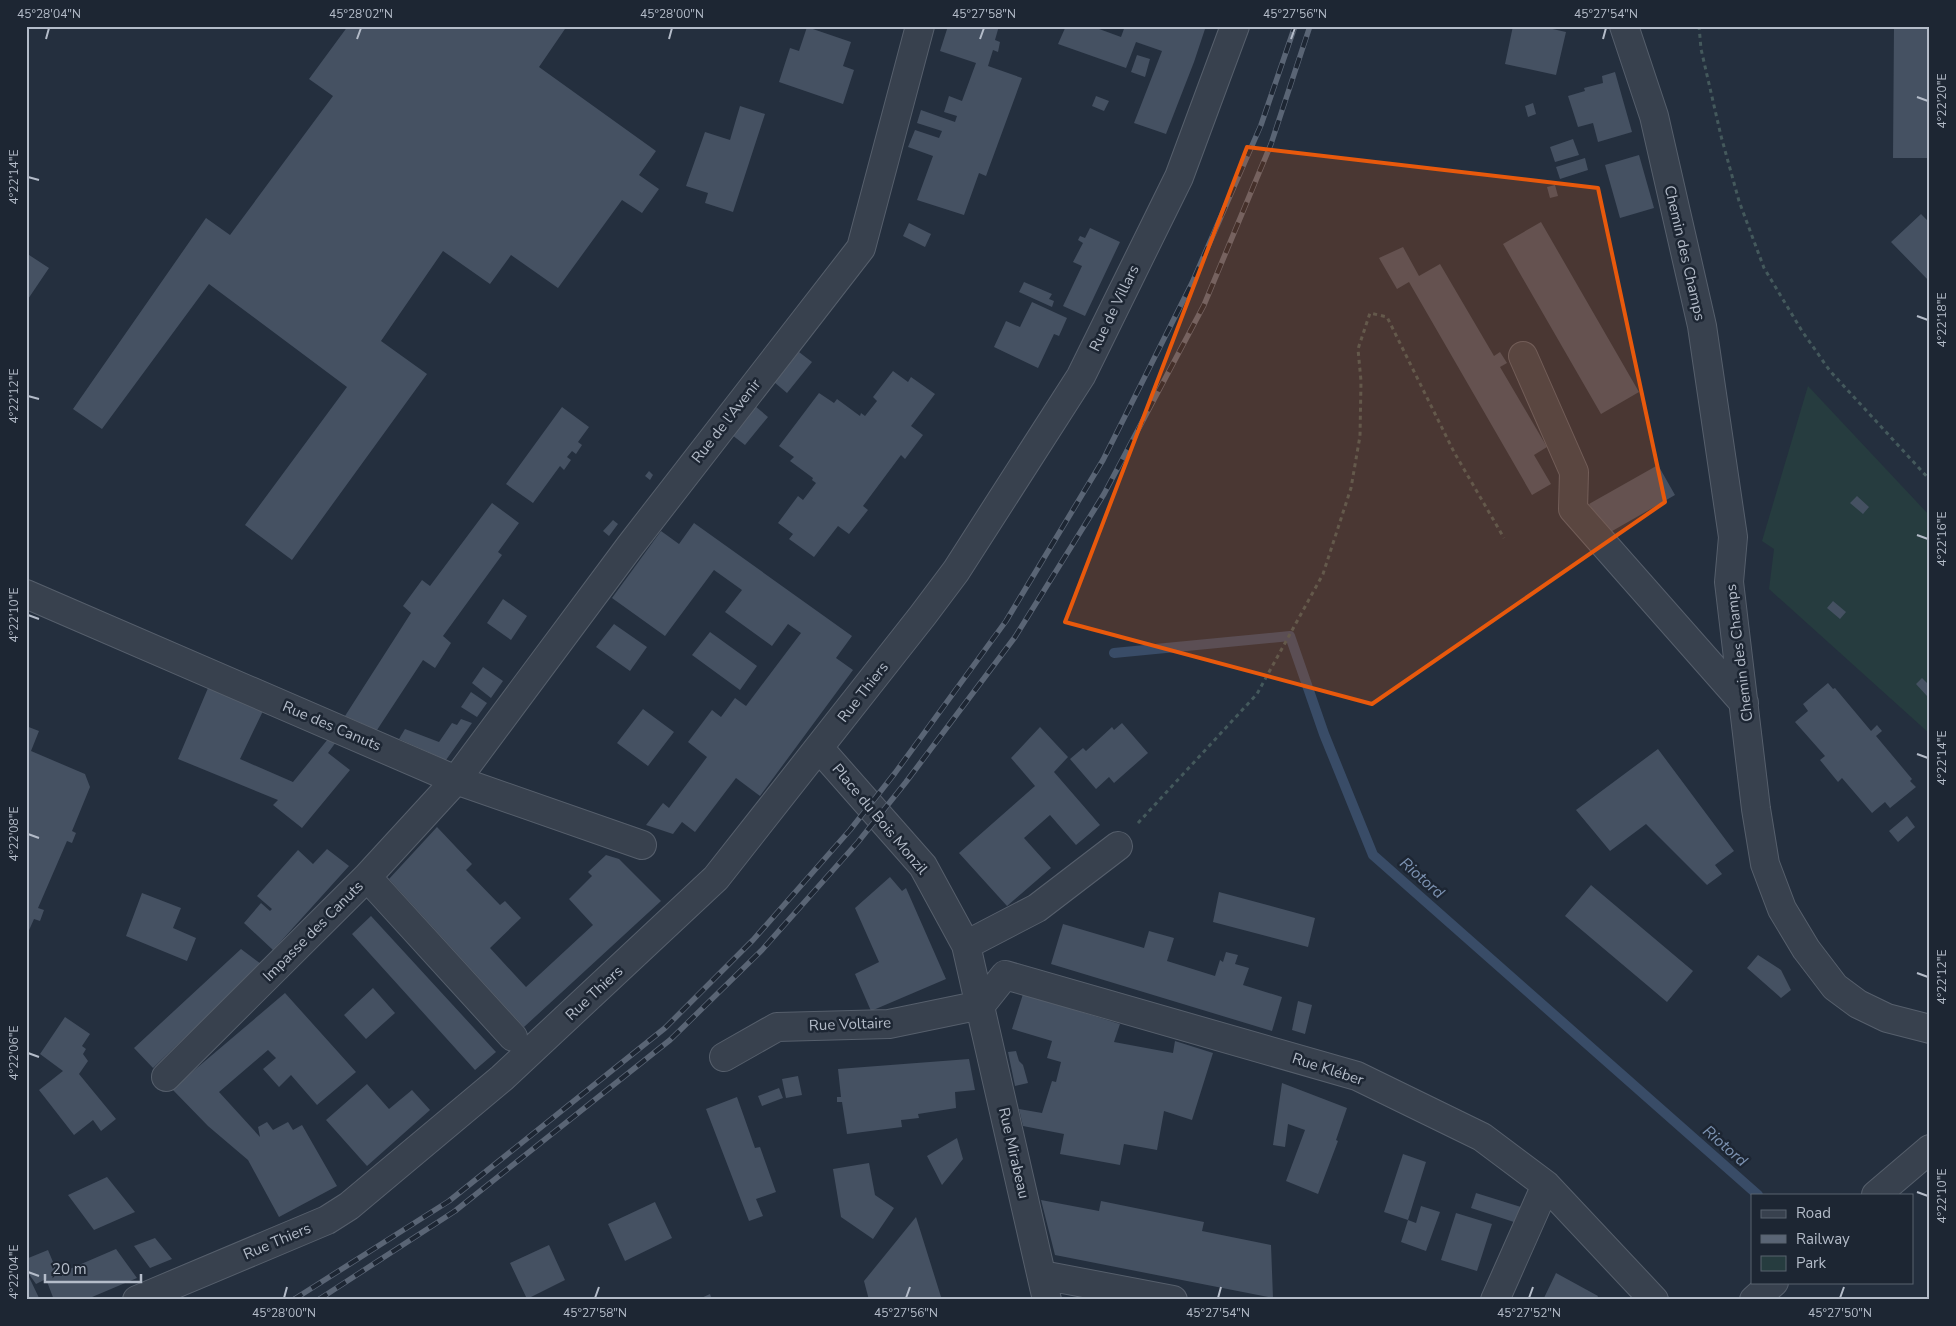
<svg xmlns="http://www.w3.org/2000/svg" width="1956" height="1326" font-family="'Nunito Sans',sans-serif">
	<style>
		.green { fill: #263c3f }
		.lines { fill: none; stroke-linecap: round; stroke-linejoin: round }
		.stream { stroke: #394c67; stroke-width: 10 }
		.building { fill: #455162 }
		.minor-casing { stroke: #565f6c; stroke-width: 30 }
		.path { stroke: #44595c; stroke-width: 3; stroke-dasharray: 4 4; stroke-linecap: butt }
		.minor { stroke: #38414e; stroke-width: 28 }
		.rail-casing { stroke: #5a6575; stroke-width: 5.5 }
		.rail { stroke: #1d2633; stroke-width: 4; stroke-dasharray: 11; stroke-linecap: butt }
		.marked { fill: #e8590c; fill-opacity: 0.2; stroke: #e8590c; stroke-width: 4; stroke-linejoin: round }
		.ticks { fill: none; stroke: #b4bcc9; stroke-width: 2 }
		.labels { text-anchor: middle; dominant-baseline: central; stroke-width: 5; stroke-linejoin: round; paint-order: stroke }
		.street-label { font-size: 15px; fill: #b4bcc9; stroke: #1d2633 }
		.water-label { font-size: 16px; font-style: italic; fill: #7c92b1; stroke: #1d2633 }
		.neatline { fill: none; stroke: #b4bcc9; stroke-width: 2 }
		.ticks-label { font-size: 12px; text-anchor: middle; fill: #b4bcc9 }
	</style>
	<rect width="100%" height="100%" fill="#242f3e"/>
	<path class="green" d="M1808 386 1930 516V734L1769 589 1774 549 1762 541Z"/>
	<g class="lines">
		<path class="stream" d="M1114 653 1290 636 1324 734 1373 855 1758 1195"/>
	</g>
	<path class="building" d="M348 26H567L539 67 656 151 639 175 659 189 642 213 622 200 558 288 511 255 490 284 443 251 381 341 427 374 292 560 245 525 347 387 209 284 102 429 73 409 206 218 230 235 333 96 309 79Z
		M948 26H999L995 40 1000 42 998 52 993 50 988 66 1022 78 986 176 979 173 964 215 917 200 933 156 908 147 915 130 939 138 942 131 917 123 921 110 955 122 957 116 944 112 949 96 962 101 976 63 940 51Z
		M1066 26H1091L1121 37 1125 26H1206L1194 62 1166 134 1134 123 1162 51 1136 42 1126 68 1058 44Z
		M1513 26H1539L1566 32 1556 75 1505 64Z
		M1894 26H1930V158H1893Z
		M807 27 851 42 843 66 854 70 843 104 779 82 790 48 799 51Z
		M1137 55 1150 59 1145 77 1131 72Z
		M1615 72 1632 132 1598 142 1593 123 1578 127 1568 96 1585 91 1584 88 1603 83 1602 76Z
		M1096 96 1109 101 1104 111 1092 106Z
		M1533 103 1536 114 1528 117 1525 106Z
		M740 106 765 114 733 212 705 203 708 193 686 186 705 132 730 140Z
		M1573 139 1579 155 1555 162 1550 147Z
		M1639 155 1654 208 1620 218 1605 165Z
		M1585 158 1588 170 1560 179 1556 167Z
		M1555 185 1558 196 1550 198 1547 187Z
		M1921 214 1930 223V282L1891 242Z
		M1541 222 1639 392 1601 414 1503 244Z
		M909 223 931 234 925 247 903 236Z
		M1090 228 1120 242 1085 316 1063 306 1082 266 1073 262 1083 243 1078 240 1080 236 1085 238Z
		M1403 247 1419 276 1440 264 1494 356 1500 352 1507 363 1500 367 1547 447 1534 455 1551 484 1532 495 1409 282 1397 289 1379 258Z
		M26 253 49 268 26 302Z
		M1024 282 1052 294 1049 299 1054 301 1052 307 1019 292Z
		M1032 302 1067 318 1059 336 1054 334 1038 368 994 347 1006 321 1020 327Z
		M799 352 812 362 787 393 774 382Z
		M893 371 908 382 911 377 935 394 911 426 923 435 905 459 901 455 863 506 868 510 849 534 838 526 814 557 789 539 793 534 778 523 798 496 803 500 816 483 812 480 813 478 790 461 794 457 779 446 819 393 834 403 837 399 860 416 861 413 865 416 877 401 873 397Z
		M755 406 768 417 745 445 732 435Z
		M562 407 589 427 578 442 582 445 576 454 572 451 567 457 571 460 564 470 560 466 533 503 506 484Z
		M1658 465 1675 495 1607 534 1589 504Z
		M649 471 653 475 650 480 645 476Z
		M1857 496 1869 507 1863 514 1850 503Z
		M492 503 519 523 498 552 502 555 443 636 451 643 435 668 423 660 377 730 345 716 411 613 403 606 422 580 430 586Z
		M613 520 618 524 609 536 603 531Z
		M694 523 852 636 836 658 853 670 760 796 736 778 695 832 682 822 673 834 646 825 663 803 669 808 707 757 688 742 712 710 721 717 735 698 746 706 801 633 788 624 772 646 725 612 742 590 714 570 665 636 612 598 661 531 679 544Z
		M503 599 527 616 511 640 487 623Z
		M1833 601 1846 612 1840 619 1827 608Z
		M614 624 647 647 630 671 596 647Z
		M710 632 757 666 740 690 692 655Z
		M483 667 503 681 491 698 472 683Z
		M1922 678 1930 686V694L1927 696 1916 684Z
		M1828 683 1833 689 1835 688 1871 731 1877 725 1882 731 1876 736 1912 779 1910 781 1916 787 1890 808 1885 802 1872 813 1842 778 1838 782 1820 760 1825 756 1795 722 1808 711 1803 704Z
		M208 688 263 711 240 759 293 782 328 739 336 742 328 753 350 770 302 828 273 805 278 800 178 759Z
		M471 692 487 703 477 717 461 707Z
		M643 709 674 732 648 766 617 743Z
		M461 719 472 723 446 760 399 739 405 729 439 742 452 723 457 725Z
		M1122 723 1148 753 1114 783 1109 777 1096 789 1070 759 1083 748 1086 751 1112 727 1114 730Z
		M26 726 39 731 31 751 85 774 90 787 72 831 76 833 72 843 67 841 38 908 44 910 40 921 34 919 26 937Z
		M1040 727 1068 757 1054 772 1100 825 1076 845 1050 815 1024 838 1051 868 1007 906 959 853 1035 786 1011 758Z
		M1658 749 1734 851 1715 865 1722 874 1707 885 1646 824 1610 851 1576 810Z
		M1907 816 1915 827 1898 842 1889 831Z
		M437 827 472 864 466 870 500 905 505 901 521 918 490 948 526 987 593 925 569 899 592 876 588 872 606 855 619 859 661 901 524 1027 389 879Z
		M327 849 349 866 273 950 244 923 261 903 270 911 272 909 257 896 298 850 313 864Z
		M890 877 902 891 906 888 946 979 871 1011 855 974 879 962 855 908Z
		M1591 885 1693 971 1667 1002 1565 916Z
		M1219 892 1315 918 1308 947 1213 922Z
		M142 893 181 908 173 928 196 938 187 961 126 936Z
		M371 916 496 1052 475 1070 352 934Z
		M1063 924 1144 948 1149 931 1174 938 1167 961 1215 976 1220 960 1223 962 1226 952 1238 955 1235 964 1249 968 1243 985 1282 997 1272 1031 1051 964Z
		M241 949 261 964 153 1068 134 1048Z
		M1758 955 1781 970 1791 990 1781 998 1747 968Z
		M373 988 395 1013 366 1039 344 1015Z
		M285 993 356 1072 317 1105 291 1075 279 1087 263 1069 276 1058 268 1050 219 1092 260 1137 258 1127 267 1122 273 1130 288 1122 293 1130 302 1125 337 1186 279 1217 248 1160 208 1126 172 1089Z
		M1023 994 1120 1024 1114 1042 1173 1053 1175 1041 1213 1053 1192 1120 1164 1111 1157 1150 1124 1144 1120 1165 1060 1154 1064 1134 1023 1126 1019 1109 1042 1113 1052 1081 1056 1082 1061 1062 1047 1058 1052 1041 1012 1029Z
		M1298 1001 1312 1005 1305 1034 1292 1030Z
		M65 1017 90 1034 82 1046 86 1049 83 1054 88 1061 79 1074 116 1119 101 1131 93 1120 74 1135 39 1090 63 1071 40 1054Z
		M1016 1051 1019 1061 1023 1065 1028 1083 1015 1086 1008 1052Z
		M969 1059 975 1090 955 1092 956 1108 918 1114 919 1118 901 1120 902 1127 847 1134 842 1102H837V1097H841L838 1069Z
		M798 1076 802 1095 786 1098 782 1079Z
		M1282 1083 1347 1108 1336 1140 1338 1141 1318 1194 1286 1181 1305 1130 1288 1124 1285 1147 1273 1145Z
		M367 1084 389 1109 412 1090 430 1110 367 1166 326 1120Z
		M779 1088 783 1098 762 1106 758 1096Z
		M737 1097 755 1148 760 1147 776 1192 756 1199 763 1216 749 1221 706 1109Z
		M957 1138 963 1159 942 1185 927 1156Z
		M1403 1154 1426 1162 1408 1220 1384 1212Z
		M869 1163 875 1195 894 1208 873 1239 841 1217 833 1169Z
		M107 1177 135 1212 94 1230 68 1195Z
		M1476 1193 1521 1207 1514 1222 1471 1208Z
		M1041 1200 1099 1211 1101 1201 1204 1222 1202 1231 1271 1245 1273 1298 1055 1255Z
		M655 1202 672 1238 625 1261 608 1224Z
		M1421 1206 1440 1212 1426 1251 1401 1242 1408 1220 1416 1223Z
		M1456 1213 1492 1224 1477 1271 1441 1260Z
		M916 1217 942 1300H869L864 1281Z
		M155 1238 172 1259 150 1268 134 1246Z
		M549 1245 565 1280 527 1299 510 1263Z
		M116 1249 137 1278 85 1300H54L46 1279 36 1284 26 1270V1259L48 1250 58 1274Z
		M1556 1273 1598 1296 1596 1300H1543Z
		M29 1277 40 1300H26V1278Z
		M710 1294 712 1300H697Z"/>
	<g class="lines">
		<g class="minor-casing">
			<path id="minor" d="M1624 26 1654 116 1702 326 1733 537 1729 582 1756 809 1765 864 1782 909 1806 949 1835 987 1858 1004 1887 1018 1930 1029
				M1523 356 1574 472 1573 509 1744 703
				M26 594 456 780 642 845
				M819 748 923 866 966 945
				M367 877 513 1037
				M981 1005 1005 975 1357 1076 1482 1137 1546 1185 1654 1300
				M724 1057 777 1027 889 1024 981 1005
				M166 1077 367 877 456 780 630 546 861 248 920 26
				M1876 1195 1930 1149
				M1042 1275 1173 1300
				M137 1300 327 1220 349 1206 502 1078 716 878 923 615 956 571 1081 376 1179 177 1235 26
				M1047 1300 966 945 1037 908 1118 846
				M1495 1300 1546 1185
				M1754 1300 1774 1282"/>
		</g>
		<path class="path" d="M1699 26 1701 49 1721 136 1739 201 1764 268 1802 331 1830 371 1930 480
			M1138 823 1257 694 1323 574 1351 488 1360 436 1361 381 1358 349 1370 313 1387 317 1454 452 1504 538"/>
		<use href="#minor" class="minor"/>
		<g class="rail-casing">
			<path id="rail" d="M293 1300 449 1201 665 1028 753 940 850 830 895 773 1006 621 1103 460 1192 283 1261 125 1295 26
				M318 1300 455 1211 670 1040 762 950 858 842 906 782 1015 637 1104 494 1204 305 1271 144 1310 26"/>
		</g>
		<use href="#rail" class="rail"/>
	</g>
	<path class="marked" d="M1247 147 1598 188 1665 502 1372 704 1065 622Z"/>
	<path class="ticks" d="M46 39 49 28M357 39 361 28M669 39 672 28M980 39 984 28M1291 39 1295 28M1603 39 1606 28M1917 97 1928 101M28 177 39 180M1917 316 1928 320M28 396 39 399M1917 535 1928 539M28 615 39 619M1917 754 1928 758M28 834 39 838M1917 973 1928 977M28 1053 39 1057M1917 1192 1928 1196M28 1272 39 1276M284 1298 287 1287M595 1298 599 1287M906 1298 910 1287M1218 1298 1221 1287M1529 1298 1533 1287M1840 1298 1844 1287"/>
	<g class="labels">
		<g class="street-label">
			<text transform="translate(1685 253) rotate(77)">Chemin des Champs</text>
			<text transform="translate(1114 308) rotate(-64)">Rue de Villars</text>
			<text transform="translate(726 421) rotate(-52)">Rue de l'Avenir</text>
			<text transform="translate(1739 653) rotate(-97)">Chemin des Champs</text>
			<text transform="translate(863 692) rotate(-52)">Rue Thiers</text>
			<text transform="translate(332 726) rotate(23)">Rue des Canuts</text>
			<text transform="translate(880 819) rotate(50)">Place du Bois Monzil</text>
			<text transform="translate(313 931) rotate(-45)">Impasse des Canuts</text>
			<text transform="translate(594 993) rotate(-43)">Rue Thiers</text>
			<text transform="translate(850 1024) rotate(-2)">Rue Voltaire</text>
			<text transform="translate(1328 1069) rotate(18)">Rue Kléber</text>
			<text transform="translate(1014 1153) rotate(77)">Rue Mirabeau</text>
			<text transform="translate(277 1241) rotate(-23)">Rue Thiers</text>
		</g>
		<g class="water-label">
			<text transform="translate(1422 878) rotate(41)">Riotord</text>
			<text transform="translate(1725 1146) rotate(41)">Riotord</text>
		</g>
	</g>
	<rect width="1956" height="1326" fill="none" stroke="#1d2633" stroke-width="55"/>
	<rect x="1751" y="1194" width="162" height="90" fill="#1d2633" stroke="#59626f"/>
	<rect x="1761" y="1210" width="25" height="8" fill="#38414e" stroke="#59626f"/>
	<text x="1796" y="1218" font-size="15" fill="#b4bcc9">Road</text>
	<rect x="1761" y="1235" width="25" height="8" fill="#5a6575" stroke="#59626f"/>
	<text x="1796" y="1244" font-size="15" fill="#b4bcc9">Railway</text>
	<rect x="1761" y="1256" width="25" height="15" fill="#263c3f" stroke="#59626f"/>
	<text x="1796" y="1268" font-size="15" fill="#b4bcc9">Park</text>
	<path d="M45 1274v8h96v-8" fill="none" stroke="#b4bcc9" stroke-width="2.5"/>
	<text x="52" y="1274" font-size="15" fill="#b4bcc9" stroke="#1d2633" stroke-width="4" paint-order="stroke">20 m</text>
	<rect x="28" y="28" width="1900" height="1270" class="neatline"/>
	<g class="ticks-label">
		<text x="49" y="18">45°28'04"N</text>
		<text x="361" y="18">45°28'02"N</text>
		<text x="672" y="18">45°28'00"N</text>
		<text x="984" y="18">45°27'58"N</text>
		<text x="1295" y="18">45°27'56"N</text>
		<text x="1606" y="18">45°27'54"N</text>
		<text transform="translate(1942 101) rotate(-90)" y="4">4°22'20"E</text>
		<text transform="translate(14 177) rotate(-90)" y="4">4°22'14"E</text>
		<text transform="translate(1942 320) rotate(-90)" y="4">4°22'18"E</text>
		<text transform="translate(14 396) rotate(-90)" y="4">4°22'12"E</text>
		<text transform="translate(1942 539) rotate(-90)" y="4">4°22'16"E</text>
		<text transform="translate(14 615) rotate(-90)" y="4">4°22'10"E</text>
		<text transform="translate(1942 758) rotate(-90)" y="4">4°22'14"E</text>
		<text transform="translate(14 834) rotate(-90)" y="4">4°22'08"E</text>
		<text transform="translate(1942 977) rotate(-90)" y="4">4°22'12"E</text>
		<text transform="translate(14 1053) rotate(-90)" y="4">4°22'06"E</text>
		<text transform="translate(1942 1196) rotate(-90)" y="4">4°22'10"E</text>
		<text transform="translate(14 1272) rotate(-90)" y="4">4°22'04"E</text>
		<text x="284" y="1317">45°28'00"N</text>
		<text x="595" y="1317">45°27'58"N</text>
		<text x="906" y="1317">45°27'56"N</text>
		<text x="1218" y="1317">45°27'54"N</text>
		<text x="1529" y="1317">45°27'52"N</text>
		<text x="1840" y="1317">45°27'50"N</text>
	</g>
</svg>
